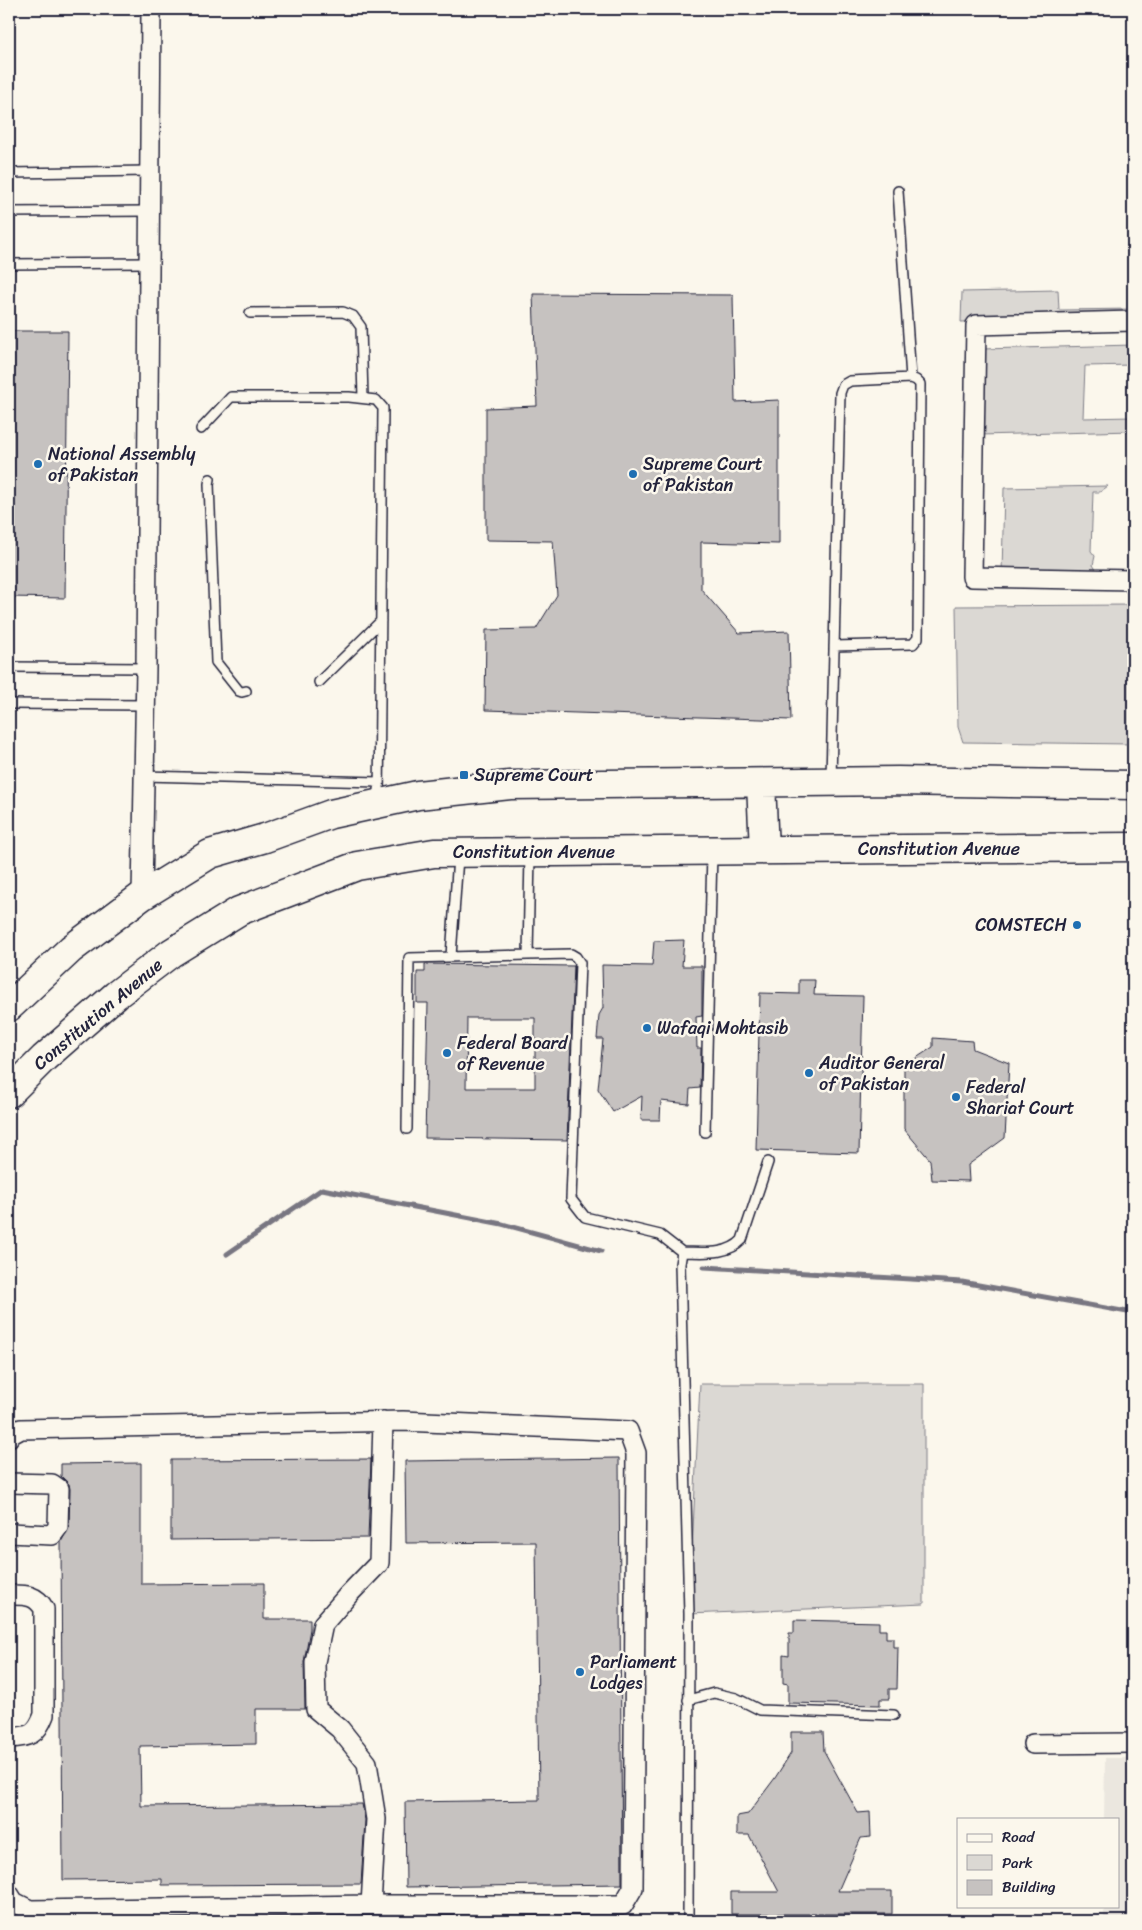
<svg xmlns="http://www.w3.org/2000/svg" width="1142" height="1930" font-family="Sriracha,sans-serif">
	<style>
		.built { fill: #ebe7df }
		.green { fill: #dbd8d3; stroke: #7e7d87 }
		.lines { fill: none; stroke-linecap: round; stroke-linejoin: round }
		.stream { stroke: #787681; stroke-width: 5 }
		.building { fill: #c6c2c0; stroke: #22223b; fill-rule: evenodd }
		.service-casing { stroke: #22223b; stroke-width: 12 }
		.minor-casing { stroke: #22223b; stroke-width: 22 }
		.primary-casing { stroke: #22223b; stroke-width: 31 }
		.service { stroke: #fbf7ec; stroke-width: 9 }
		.minor { stroke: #fbf7ec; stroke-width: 19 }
		.primary { stroke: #fbf7ec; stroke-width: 28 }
		.poi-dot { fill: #1f6fb2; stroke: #fbf7ec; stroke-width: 2 }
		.labels { text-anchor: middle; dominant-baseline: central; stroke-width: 5; stroke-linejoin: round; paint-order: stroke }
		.poi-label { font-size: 18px; fill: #22223b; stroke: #fbf7ec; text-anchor: start }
		.street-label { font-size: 18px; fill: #22223b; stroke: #fbf7ec }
	</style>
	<rect width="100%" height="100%" fill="#fbf7ec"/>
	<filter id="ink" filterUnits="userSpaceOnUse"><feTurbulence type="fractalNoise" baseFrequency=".02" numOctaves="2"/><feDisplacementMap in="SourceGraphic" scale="10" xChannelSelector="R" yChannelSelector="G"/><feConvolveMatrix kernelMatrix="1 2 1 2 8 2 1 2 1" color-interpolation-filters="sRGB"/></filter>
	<g filter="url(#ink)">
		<path class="built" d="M1105 1758H1133V1920H1104V1906H1118V1819H1104Z"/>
		<path class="green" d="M1058 290 1059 310 1133 309V318L961 322 962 292Z
			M1133 345V365L1085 366 1083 418 1133 417V431L980 435 982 349Z
			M1108 486 1100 492H1093L1091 551 1095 556 1093 565 1097 571 1002 574 1004 488Z
			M1133 605V744L963 742 958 727 956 606Z
			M700 1384H924V1604L689 1614Z"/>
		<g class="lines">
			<path class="stream" d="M227 1254 322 1189 502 1224 601 1251
				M704 1267 962 1282 1133 1313"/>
		</g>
		<path class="building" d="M533 294 733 295 735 402 779 400V544L701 542V589L739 633 789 631 791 720 485 710 486 630 536 629 557 595 553 541 486 540V408L537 406Z
			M9 331H68L65 598 9 597Z
			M684 940 682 966H702V1016L696 1017 697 1048H701L700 1088 690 1089 689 1104 661 1101 660 1120H641L642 1096 613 1112 598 1089 603 1039H597L599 1015 603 1008 602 965 652 966 654 941Z
			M425 964 574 966 567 1140 425 1138 428 1003H417V972H425ZM467 1018H535V1088H466Z
			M799 980H815L814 995 863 996 859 1153 756 1150 760 993 799 994Z
			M933 1038 972 1041 973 1049 1009 1063 1005 1138 968 1165 969 1181 932 1180 930 1160 904 1129V1066L933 1047Z
			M619 1458 622 1884 406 1887 405 1802 539 1800 536 1542 406 1543 405 1461Z
			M371 1459 368 1538 171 1540V1460Z
			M141 1463V1584L264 1583V1619H310V1629L304 1662 305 1709H256V1744L140 1746 141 1806 362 1804 365 1820 361 1884 162 1885V1879L63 1880 61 1542 69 1527 70 1489 69 1484 61 1476V1464Z
			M794 1620 879 1622V1630H886V1638H893V1647H898L897 1689H889V1699H880V1705L788 1703V1684L783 1683V1655L789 1656V1633H794Z
			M791 1732H823L824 1751 858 1813 870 1812 871 1837 861 1838 838 1891H892V1914H731V1892H779L749 1835H737V1816L748 1814 775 1778 791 1753Z"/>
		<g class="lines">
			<g class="service-casing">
				<path id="service" d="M9 173 150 171
					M9 212 149 211
					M9 264 149 263
					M250 313 343 312 353 316 361 327 363 398
					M201 429 231 397H349L376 400 383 408 379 800
					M210 479 209 484 216 662 239 691 242 692 246 691
					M834 646 913 644 918 638 920 384 916 380 911 378
					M9 667 146 668
					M319 682 381 621
					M9 704 145 705
					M144 776 379 782
					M831 779 840 393 843 385 850 381 911 378 898 191
					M528 955 571 954 576 957 580 963 571 1199 585 1217 660 1235 682 1252
					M451 956 458 857
					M407 1129 409 958 528 955 530 855
					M705 1132 712 853
					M688 1700 714 1693 736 1698 760 1710 894 1715
					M688 1921 689 1614 680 1264 682 1252C702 1252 727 1256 742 1240L768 1162"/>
			</g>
			<g class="minor-casing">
				<path id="minor" d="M1133 321 976 325 972 577 1133 580
					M142 896 146 668 151 9
					M9 1437 10 1435 21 1429 403 1421 628 1431 636 1453 633 1888 623 1905H371L30 1910 14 1902 9 1894
					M9 1483 52 1484 59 1489 58 1527 52 1535 9 1533
					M9 1595C25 1595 36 1594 44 1609V1715C36 1736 30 1736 9 1738
					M1033 1744 1133 1743
					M371 1905 376 1819 367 1763 340 1729 316 1709 315 1662 323 1624 349 1594 379 1563 383 1421"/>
			</g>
			<g class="primary-casing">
				<path id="primary" d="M761 783 764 850
					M9 1007 71 949 142 896 210 854 265 838 331 814 418 795 510 785 898 781 1133 785
					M9 1093 44 1058 116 995 171 953 239 911 357 866 434 853 1133 847"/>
			</g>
			<use href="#service" class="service"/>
			<use href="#minor" class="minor"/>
			<use href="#primary" class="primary"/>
		</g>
	</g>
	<g class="poi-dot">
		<circle cx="38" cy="464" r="5"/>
		<circle cx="633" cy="474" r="5"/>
		<rect x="459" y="770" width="10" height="10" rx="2.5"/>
		<circle cx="1077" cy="925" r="5"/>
		<circle cx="647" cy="1028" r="5"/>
		<circle cx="447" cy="1053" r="5"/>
		<circle cx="809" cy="1073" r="5"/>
		<circle cx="956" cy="1097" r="5"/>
		<circle cx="580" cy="1672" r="5"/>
	</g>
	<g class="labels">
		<g class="poi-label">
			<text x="48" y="454">National Assembly<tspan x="48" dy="21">of Pakistan</tspan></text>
			<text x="643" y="464">Supreme Court<tspan x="643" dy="21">of Pakistan</tspan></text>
			<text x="474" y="775">Supreme Court</text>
			<text x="1067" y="925" text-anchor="end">COMSTECH</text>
			<text x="657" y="1028">Wafaqi Mohtasib</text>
			<text x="457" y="1043">Federal Board<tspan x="457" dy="21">of Revenue</tspan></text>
			<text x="819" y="1063">Auditor General<tspan x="819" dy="21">of Pakistan</tspan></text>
			<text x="966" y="1087">Federal<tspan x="966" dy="21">Shariat Court</tspan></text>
			<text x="590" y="1662">Parliament<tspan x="590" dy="21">Lodges</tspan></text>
		</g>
		<g class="street-label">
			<text x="939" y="849">Constitution Avenue</text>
			<text x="534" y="852">Constitution Avenue</text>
			<text transform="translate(98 1014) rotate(-40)">Constitution Avenue</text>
		</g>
	</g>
	<rect width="1142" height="1930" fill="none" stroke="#fbf7ec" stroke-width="30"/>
	<rect x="15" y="15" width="1112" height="1900" fill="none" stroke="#22223b" stroke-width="2" filter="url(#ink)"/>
	<rect x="957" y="1818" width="162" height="90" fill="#fbf7ec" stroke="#a4a2a5"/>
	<rect x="967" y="1834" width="25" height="8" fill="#fbf7ec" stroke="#a4a2a5"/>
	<text x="1002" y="1842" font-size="15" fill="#22223b">Road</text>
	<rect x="967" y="1855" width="25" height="15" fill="#dbd8d3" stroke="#a4a2a5"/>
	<text x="1002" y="1868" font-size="15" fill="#22223b">Park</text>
	<rect x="967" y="1880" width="25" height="15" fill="#c6c2c0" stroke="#a4a2a5"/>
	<text x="1002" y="1892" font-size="15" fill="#22223b">Building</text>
</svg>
